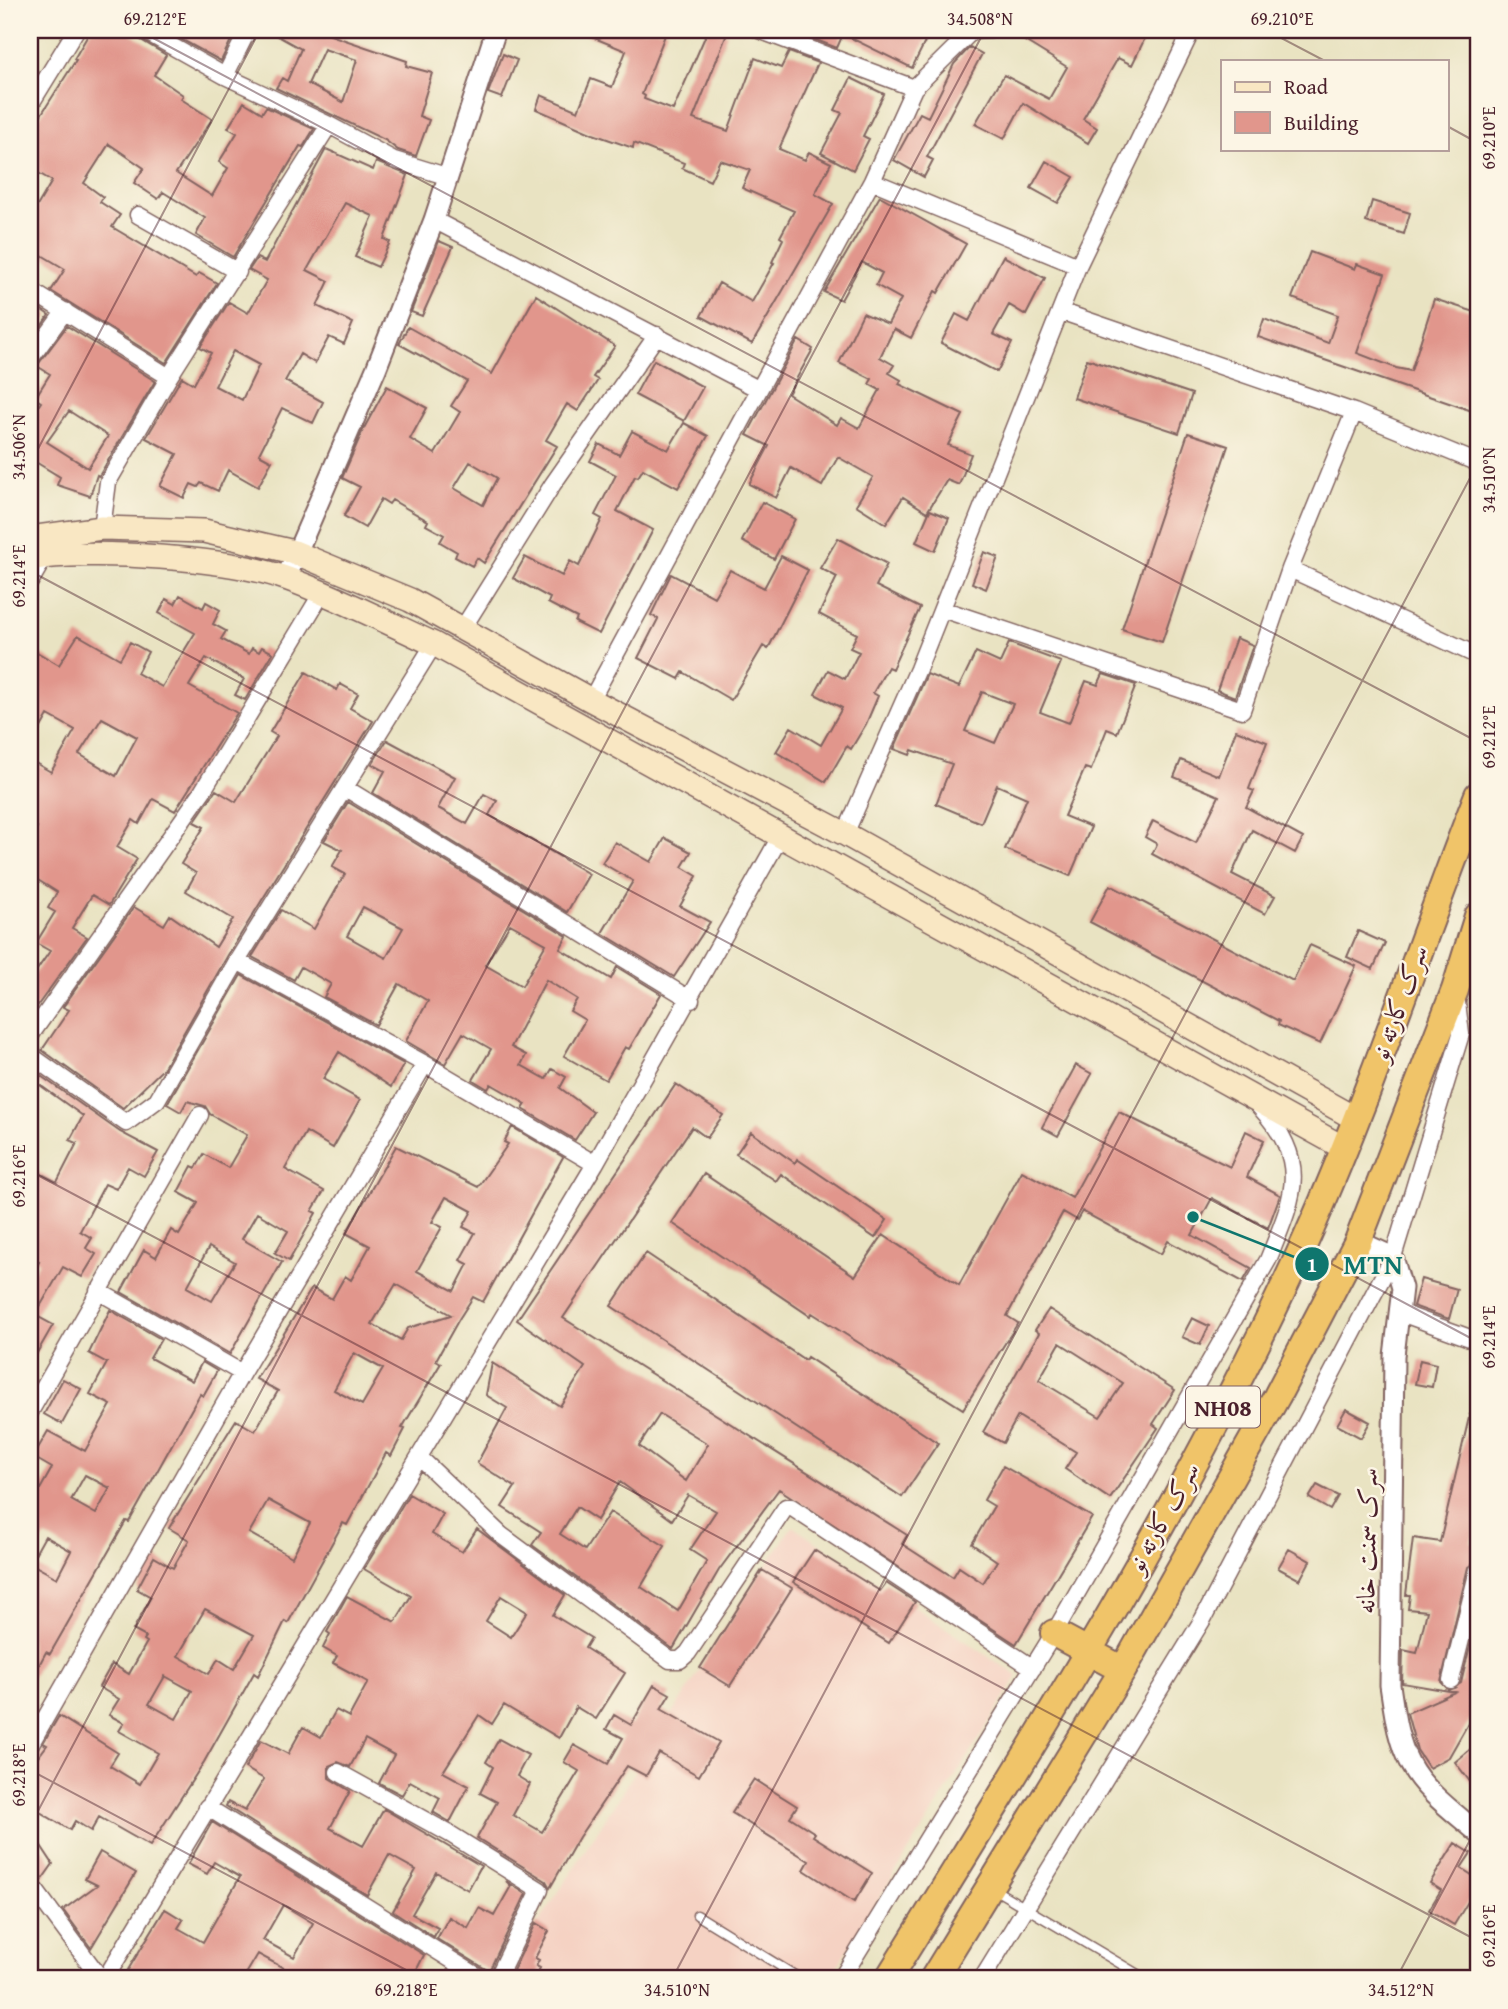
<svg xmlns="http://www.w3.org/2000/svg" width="1508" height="2009" font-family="'Gentium Book Plus',Amiri,serif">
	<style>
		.built { fill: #f5d2c3 }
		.building { fill: #e1968c; fill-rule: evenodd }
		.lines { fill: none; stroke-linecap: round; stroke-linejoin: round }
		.service-casing { stroke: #826460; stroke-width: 11 }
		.minor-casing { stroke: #826460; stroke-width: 19 }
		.tertiary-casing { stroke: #826460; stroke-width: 23 }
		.secondary-casing { stroke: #826460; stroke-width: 26 }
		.trunk-casing { stroke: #826460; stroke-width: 30 }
		.service { stroke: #fff; stroke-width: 8 }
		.minor { stroke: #fff; stroke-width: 16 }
		.tertiary { stroke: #fff; stroke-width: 19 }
		.secondary { stroke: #f9e7c3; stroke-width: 23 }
		.trunk { stroke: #f0c469; stroke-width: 26 }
		.ticks { fill: none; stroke: #4a1f2b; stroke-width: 2; stroke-opacity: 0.45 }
		.labels { text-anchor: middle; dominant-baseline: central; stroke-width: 5; stroke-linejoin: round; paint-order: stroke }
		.shield { fill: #fcf5e5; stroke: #7f5f63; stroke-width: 2 }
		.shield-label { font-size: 24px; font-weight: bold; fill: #4a1f2b }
		.street-label { font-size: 26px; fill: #4a1f2b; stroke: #fcf5e5 }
		.leader { fill: none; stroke: #0f766e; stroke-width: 2.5 }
		.callout-dot { fill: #0f766e; stroke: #fcf5e5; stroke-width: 2.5 }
		.mark-label { font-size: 21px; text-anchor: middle; font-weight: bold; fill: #fff }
		.callout-label { font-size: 28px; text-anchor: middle; font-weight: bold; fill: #0f766e; stroke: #fcf5e5; stroke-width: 5; stroke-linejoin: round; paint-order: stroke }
		.neatline { fill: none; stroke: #4a1f2b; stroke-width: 2.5 }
		.ticks-label { font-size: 18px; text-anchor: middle; fill: #4a1f2b }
	</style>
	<rect width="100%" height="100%" fill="#fcf5e5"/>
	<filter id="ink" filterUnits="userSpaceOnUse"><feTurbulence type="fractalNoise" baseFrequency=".0143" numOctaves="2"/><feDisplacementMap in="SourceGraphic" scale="14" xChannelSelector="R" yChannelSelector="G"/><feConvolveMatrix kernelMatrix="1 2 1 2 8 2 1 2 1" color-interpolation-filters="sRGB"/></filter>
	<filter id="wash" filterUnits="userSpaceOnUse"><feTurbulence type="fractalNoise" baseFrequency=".00686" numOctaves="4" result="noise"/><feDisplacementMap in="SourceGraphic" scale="28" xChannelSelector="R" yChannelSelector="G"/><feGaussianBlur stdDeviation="1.57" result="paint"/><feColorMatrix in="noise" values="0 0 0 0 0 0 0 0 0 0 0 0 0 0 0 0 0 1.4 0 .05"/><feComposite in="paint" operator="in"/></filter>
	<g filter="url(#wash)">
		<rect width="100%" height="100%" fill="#e9e3c2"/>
		<path class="built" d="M792 1526 1018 1676 829 1979H503Z"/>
		<g id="blocks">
			<path class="building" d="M91 30H124L166 55 154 75 183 95 181 99 212 119 176 173 212 196 228 168 219 162 237 133 228 128 244 102 262 113 266 107 314 129 303 147 300 146 233 257 196 235 205 218 163 192 158 199 134 183 144 168 109 144 84 183 103 197 100 202 120 215 112 227 196 277 199 273 217 283 166 363 51 291 65 269 30 248V218L52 181 30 168V132L76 60 74 59Z
				M164 30H222L233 36 221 61Z
				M267 30H332L330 35 407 61 406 66 432 73 419 116 429 120 416 156 398 150 385 140 276 88 282 78 287 81 301 49ZM324 49 357 60 343 102 308 84Z
				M575 30H667L642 94 645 96 644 99 673 110 708 30 727 34 693 119 728 131 755 58 781 68 789 52 818 63 779 149 805 160 809 152 831 163 815 194 833 204 752 344 701 316 719 283 752 302 774 263 772 262 783 239 780 237 794 211 742 188 750 170 720 160 710 181 682 168 684 163 634 143 633 148 593 134 536 109 541 95 578 111 591 79 612 87 626 51Z
				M800 30H931L912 68 843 34 837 48 798 33Z
				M1007 30H1056L1071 39 1076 30H1149L1132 65 1118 58 1083 119 1097 128 1088 143 1023 103 1004 139 975 124 1004 75 1049 99 1067 67Z
				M970 47 982 54 927 157 933 160 924 177 894 160 920 113 928 117 954 64Z
				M503 54 517 60 502 98 488 93Z
				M851 78 884 94 863 136 869 139 853 170 821 153 842 113 835 110Z
				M326 149 373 170 376 162 408 175 384 239 390 242 378 267 355 257 373 216 345 203 307 270 329 281 317 306 353 323 344 344 329 337 315 363 300 354 285 381 323 402 313 423 282 408 259 454 272 461 258 487 228 470 218 491 201 483 198 487 191 484 184 498 160 486 177 454 146 438 182 377 194 384 211 353 200 347 229 302 248 313 267 280 249 270 257 258 265 262ZM233 351 259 365 242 400 215 386Z
				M1046 161 1074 177 1058 203 1031 188Z
				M880 196 966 244 938 293 935 291 911 338 894 329 880 357 894 365 889 373 901 380 899 384 963 415 948 445 971 454 959 485 947 480 927 512 903 497 886 524 856 505 873 477 838 457 822 486 791 468 776 498 749 484 769 446 747 435 798 340 813 349 788 394 837 425 841 418 859 428 880 390 869 384 872 379 839 363 863 313 888 324 901 299 876 285 882 273 862 262 841 300 824 292Z
				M1372 201 1410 213 1404 234 1366 222Z
				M439 241 453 247 422 316 411 312Z
				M1310 252 1355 269 1357 264 1385 274 1357 353 1396 368 1411 371 1434 299 1478 313V413L1258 337 1264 319 1328 343 1338 315 1292 298Z
				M1003 256 1045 278 1026 315 1009 305 993 334 1012 343 997 372 941 343 956 314 969 321Z
				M536 295 615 346 593 377 598 380 578 411 567 404 546 440 557 446 484 563 477 558 472 566 455 557 457 552 440 542 444 535 426 525 428 521 392 500 389 504 381 499 365 528 344 516 360 487 342 478 363 430 387 386 427 408 410 439 435 454 460 412 451 406 467 381 399 344 408 327 492 374ZM470 462 497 478 483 505 454 488Z
				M30 302 49 315 30 342Z
				M67 326 155 381 99 476 97 475 90 496 57 485 60 477 34 461 30 467V419L41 402 35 398 50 374 37 366ZM69 411 108 436 88 468 47 442Z
				M1087 359 1192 394 1179 433 1074 398Z
				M654 360 703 387 684 421 635 395Z
				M684 423 708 436 678 488 643 469 638 477 635 476 617 511 653 530 599 634 575 622 577 618 548 603 550 598 513 578 525 557 562 576 570 561 579 566 602 519 595 515 616 475 590 461 599 444 619 455 632 431 668 450Z
				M1188 433 1228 446 1162 642 1122 629Z
				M762 502 795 519 774 559 742 541Z
				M930 510 949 518 935 551 916 542Z
				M838 538 887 564 876 586 920 608 892 669 888 667 873 693 878 696 866 724 851 749 847 746 826 782 776 752 791 727 821 745 842 708 815 694 828 670 845 679 859 652 850 648 857 634 819 614 837 577 820 568Z
				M984 552 998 557 986 589 972 583Z
				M781 556 808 570 768 649 763 646 731 700 683 672 679 679 638 658 658 619 651 615 671 574 714 597 730 570 764 588Z
				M180 595 203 608 206 602 220 610 213 624 226 631 221 639 249 654 252 648 259 652 262 647 273 653 245 700 235 695 244 679 206 658 189 686 237 713 175 811 153 799 139 824 133 820 117 847 137 859 109 905 92 895 72 928 87 937 30 1016V980L50 951 36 943 55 912 48 908 57 892 30 875V839L37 827 30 823V760L51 772 75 730 48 715 30 747V648L59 665 78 635 120 659 130 642 148 652 137 673 162 687 195 633 159 613 166 599 175 604ZM102 718 137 737 116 776 79 754Z
				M1236 638 1253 645 1235 697 1217 690Z
				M1009 643 1061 662 1040 712 1069 723 1086 681 1098 685 1103 674 1136 685 1117 733 1107 729 1091 770 1085 768 1064 816 1091 827 1070 876 1005 849 1027 798 997 785 981 823 936 804 952 764 912 750 910 755 894 749 927 674 959 687 976 652 1000 663ZM982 692 1013 704 995 743 965 731Z
				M306 672 337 690 340 684 358 694 350 708 373 721 228 955 163 1069 123 1108 42 1050 69 1010 63 1007 134 907 164 925 170 915 216 947 233 919 186 891 196 873 181 864 204 827 194 822 216 790 236 802 277 736 270 732Z
				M1236 730 1267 742 1249 789 1254 791 1246 807 1303 838 1295 853 1252 830 1232 874 1275 896 1265 914 1152 854 1157 844 1145 837 1153 821 1196 843 1219 796 1174 777 1181 760 1219 776Z
				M387 740 455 777 438 808 467 824 484 794 497 801 489 815 589 874 567 912 373 793 385 771 372 764Z
				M348 802 567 936 560 949 611 979 617 967 661 994 629 1049 625 1047 606 1080 564 1056 585 1020 570 1011 577 999 546 980 511 1047 526 1055 521 1065 546 1079 552 1069 566 1077 560 1088 593 1112 575 1140 523 1109 526 1104 491 1084 488 1089 473 1080 491 1049 463 1033 445 1064 406 1041 428 1001 399 984 376 1025 324 997 331 984 301 967 294 980 252 957 281 910 314 929 345 874 332 867 342 850 324 841ZM363 907 403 928 386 958 347 936ZM510 924 546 944 522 986 485 965Z
				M665 838 691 852 682 867 697 876 680 906 710 922 674 977 602 933 633 881 602 863 615 842 651 862Z
				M1110 885 1293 981 1310 945 1356 966 1320 1044 1278 1025 1279 1021 1090 922Z
				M1358 931 1385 943 1373 969 1347 957Z
				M241 975 404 1064 391 1087 339 1052 323 1079 360 1100 333 1148 306 1132 285 1169 324 1191 312 1211 316 1213 289 1261 275 1253 288 1231 257 1213 242 1239 282 1262 230 1354 121 1292 144 1250 156 1257 171 1230 179 1235 198 1203 178 1192 192 1166 196 1168 204 1154 228 1168 247 1135 210 1114 205 1106 187 1101 181 1112 167 1104ZM209 1247 235 1262 212 1301 187 1287Z
				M1076 1065 1092 1074 1058 1136 1042 1127Z
				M38 1074 120 1132 158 1152 144 1176 128 1167 116 1189 105 1184 80 1231 92 1238 86 1248 96 1254 82 1277 63 1267 35 1315 53 1325 30 1365V1276L39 1262 30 1258V1168L57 1182 77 1143 70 1140 83 1116 33 1080Z
				M676 1084 723 1115 707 1138 692 1127 563 1318 907 1535 902 1544 953 1577 959 1567 983 1583 997 1561 972 1544 994 1506 984 1500 1003 1466 1092 1517 1016 1644 779 1489 719 1570 673 1649 532 1545 541 1532 502 1507 515 1487 477 1463 507 1408 486 1395 492 1363 560 1406 585 1367 517 1320ZM660 1414 708 1444 686 1481 639 1446ZM620 1482 672 1520 688 1495 716 1511 690 1550 707 1561 678 1611 641 1587 665 1546 610 1512 585 1550 560 1534 577 1507 597 1520Z
				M1119 1112 1230 1167 1246 1131 1264 1140 1247 1177 1280 1195 1268 1228 1212 1198 1192 1235 1251 1268 1243 1282 1168 1241 1161 1254 1082 1211 1077 1220 1063 1212 1007 1316 1018 1323 963 1409 812 1313 810 1316 672 1223 704 1174 855 1276 883 1235 959 1285 1022 1171 1072 1198Z
				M512 1127 563 1157 483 1302 473 1297 459 1319 436 1360 441 1363 402 1428 405 1429 391 1456 386 1453 347 1525 343 1523 288 1623 285 1621 258 1676 254 1673 204 1762 150 1846 99 1817 91 1831 75 1821 70 1830 30 1806V1768L47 1745 43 1743 59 1716 118 1753 110 1766 140 1784 158 1753 119 1731 124 1723 109 1715 119 1699 99 1687 112 1664 129 1674 147 1642 144 1640 146 1637 133 1630 151 1597 137 1589 154 1557 173 1568 189 1540 169 1528 236 1420 255 1431 278 1391 256 1379 312 1288 332 1299 345 1276 351 1280 370 1246 346 1233 396 1146 478 1187 508 1144 504 1142ZM446 1197 472 1211 463 1227 475 1233 460 1260 468 1264 454 1291 417 1271 442 1227 432 1222ZM396 1284 451 1315 408 1328 401 1340 372 1324ZM354 1353 383 1369 362 1405 334 1390ZM268 1500 310 1523 292 1557 249 1533ZM205 1609 254 1635 234 1669 218 1659 209 1674 178 1656ZM165 1676 192 1691 176 1719 149 1704Z
				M751 1132 795 1163 797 1159 887 1220 875 1238 781 1174 776 1181 736 1154Z
				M646 1253 805 1360 807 1357 938 1443 902 1497 611 1306Z
				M1421 1279 1457 1289 1449 1319 1413 1306Z
				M1049 1309 1175 1390 1153 1424 1158 1428 1110 1499 1065 1469 1076 1452 1018 1416 1003 1443 983 1432 1039 1333 1035 1330ZM1060 1343 1123 1383 1100 1417 1039 1380Z
				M110 1310 161 1339 150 1358 192 1381 202 1362 217 1371 203 1396 200 1394 129 1522 126 1521 50 1654 46 1652 30 1682V1507L52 1468 33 1457 48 1431 85 1451 111 1405 90 1394 107 1363 89 1353ZM85 1475 110 1488 96 1514 71 1500ZM45 1536 71 1551 57 1578 30 1563Z
				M1192 1318 1209 1326 1200 1345 1182 1337Z
				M1420 1360 1436 1364 1432 1387 1415 1384Z
				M63 1379 81 1389 62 1424 44 1414Z
				M1346 1409 1370 1422 1361 1438 1337 1425Z
				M1470 1413H1478V1514L1471 1543H1478V1560L1468 1567 1441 1682 1449 1690 1461 1683 1478 1613V1706L1449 1757 1429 1768 1417 1750 1407 1713 1455 1692 1402 1683 1403 1650 1417 1653 1427 1611 1408 1609 1410 1595H1406L1413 1538 1440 1542Z
				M1317 1485 1338 1496 1330 1510 1309 1498Z
				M409 1494 443 1514 432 1534 462 1552 477 1529 565 1595 553 1615 591 1638 585 1648 625 1673 596 1719 576 1707 559 1738 504 1705 492 1724 479 1715 443 1772 469 1786 450 1822 433 1812 440 1798 410 1781 402 1795 379 1783 394 1755 365 1739 350 1767 338 1762 329 1766V1778L350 1791 330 1828 363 1846 384 1809 481 1866 468 1890 436 1872 412 1914 438 1928 434 1937 393 1911 416 1870 389 1855 367 1895 226 1806 228 1802 245 1811 264 1779 245 1768 261 1740 288 1754 303 1727 321 1737 336 1710 349 1717 368 1682 333 1663 337 1656 323 1648 330 1634 327 1632 347 1596 395 1622 411 1596 364 1569ZM501 1596 527 1612 511 1637 486 1621Z
				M1289 1549 1310 1561 1300 1580 1278 1568Z
				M814 1550 880 1591 886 1583 915 1602 889 1643 793 1582Z
				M762 1570 792 1588 730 1686 700 1668Z
				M654 1685 670 1694 661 1709 719 1742 699 1776 659 1753 646 1776 627 1766 579 1837 550 1888 546 1881 477 1838 497 1802 480 1793 493 1767 486 1762 499 1739 528 1755 517 1776 530 1784 513 1815 542 1832 579 1771 564 1762 574 1745 608 1764 623 1738 606 1729 614 1715 631 1725Z
				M1478 1743V1792L1455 1762Z
				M754 1779 797 1806 790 1817 815 1833 813 1836 872 1873 854 1902 804 1870 809 1861 732 1813Z
				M212 1822 424 1955 412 1979H287L291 1972 258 1954 243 1979H137L126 1973 165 1909 183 1920 178 1928 203 1942 240 1877 214 1862 207 1874 188 1864ZM283 1905 313 1923 294 1957 263 1940Z
				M30 1829 53 1864 41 1881 30 1863Z
				M1455 1843 1471 1853 1461 1868 1478 1879V1885L1454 1925 1429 1910 1441 1890 1430 1883Z
				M100 1852 136 1873 91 1948 63 1910 97 1885 85 1879Z
				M506 1881 526 1894 489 1971 437 1939 449 1917 468 1928 479 1908 494 1916 511 1886Z
				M536 1923 549 1931 535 1958 539 1960 536 1966 540 1968 535 1979H509Z"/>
		</g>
	</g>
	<g filter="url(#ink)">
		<use href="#blocks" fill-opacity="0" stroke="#826460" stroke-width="2"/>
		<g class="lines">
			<g class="service-casing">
				<path id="service" d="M992 1888 1146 1979
					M697 1915 801 1979
					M776 1979 784 1969"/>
			</g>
			<g class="minor-casing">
				<path id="minor" d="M143 30 225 76 329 125 394 160 449 177
					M759 30 914 88
					M225 76 248 30
					M30 105 76 30
					M872 181 1078 266
					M138 215 238 272
					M434 220 758 389
					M30 290 169 377
					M1060 311 1354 412 1478 463
					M30 359 65 311
					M102 528 108 482 169 377 329 125
					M1290 569 1354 412
					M30 582 45 556
					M942 609 1242 710 1290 569 1478 656
					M463 628 553 484 657 335
					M591 700 872 181 914 88 972 31 990 30
					M347 789 691 1000
					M845 834 918 669 1078 266 1192 30
					M237 961 425 1064 595 1164
					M30 1036 202 792 322 593
					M30 1055 126 1123 157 1100 237 961 434 644
					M98 1291 242 1373
					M1401 1313 1478 1341
					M30 1412 200 1115
					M420 1458 501 1535 670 1660H680L688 1653 786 1507H791L1033 1668
					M1451 1680 1478 1570
					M30 1745 242 1373 425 1064
					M338 1772 450 1834 540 1890 497 1979
					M207 1807 482 1979
					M30 1883 101 1979
					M105 1979 595 1164 780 837
					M841 1979 1054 1633 1268 1260C1294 1196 1311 1163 1259 1106
					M982 1979 1203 1619 1393 1257 1461 1034 1456 995"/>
			</g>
			<g class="tertiary-casing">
				<path id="tertiary" d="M286 578 376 369 434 220 496 30
					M1358 1241 1393 1257 1402 1288 1394 1356 1390 1685C1394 1711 1397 1740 1410 1764 1424 1791 1455 1813 1478 1833"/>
			</g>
			<g class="secondary-casing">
				<path id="secondary" d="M30 538 102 528 204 531 294 552 410 600 591 700 845 834 1356 1119
					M30 559C90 548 231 558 288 579 338 597 386 622 434 644L1344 1148"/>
			</g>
			<g class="trunk-casing">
				<path id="trunk" d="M1054 1633 1123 1670
					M888 1979C1034 1744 1183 1507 1299 1255 1367 1106 1418 948 1478 795
					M933 1979 1123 1670 1277 1396 1358 1241 1455 990 1478 916"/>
			</g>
			<use href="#service" class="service"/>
			<use href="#minor" class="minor"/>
			<use href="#tertiary" class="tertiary"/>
			<use href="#secondary" class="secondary"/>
			<use href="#trunk" class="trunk"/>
		</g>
	</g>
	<path class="ticks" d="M138 30 1478 742M1266 30 1325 61M1447 126 1478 143M30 464 260 30M30 571 1478 1342M30 1171 1478 1941M30 1770 423 1979M30 1826 985 30M672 1979 1478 463M1396 1979 1478 1825"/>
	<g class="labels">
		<rect class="shield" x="1186" y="1386.5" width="74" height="41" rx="5"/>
		<g class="shield-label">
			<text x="1223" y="1407">NH08</text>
		</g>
		<g class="street-label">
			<text transform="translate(1398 1003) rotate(-70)">سرک کارته نو</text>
			<text transform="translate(1162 1517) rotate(-61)">سرک کارته نو</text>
			<text transform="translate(1366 1541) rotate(-89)">سرک سمنت خانه</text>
		</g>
	</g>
	<path class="leader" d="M1193 1217L1312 1264"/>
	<g class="callout-dot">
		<circle cx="1193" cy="1217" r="7"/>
		<circle cx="1312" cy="1264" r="18"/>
	</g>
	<g class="mark-label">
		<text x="1312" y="1272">1</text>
	</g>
	<g class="callout-label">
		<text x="1373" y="1274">MTN</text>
	</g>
	<rect width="1508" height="2009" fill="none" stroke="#fcf5e5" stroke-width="77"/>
	<rect x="1221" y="60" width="228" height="91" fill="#fcf5e5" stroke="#b59f9b" stroke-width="2"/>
	<rect x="1235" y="82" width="35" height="10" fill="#f9e7c3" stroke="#b59f9b" stroke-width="2"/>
	<text x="1284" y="94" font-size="21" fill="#4a1f2b">Road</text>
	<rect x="1235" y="112" width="35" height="21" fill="#e1968c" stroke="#b59f9b" stroke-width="2"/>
	<text x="1284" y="130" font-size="21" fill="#4a1f2b">Building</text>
	<rect x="38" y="38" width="1432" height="1932" class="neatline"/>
	<g class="ticks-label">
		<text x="155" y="25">69.212°E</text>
		<text x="980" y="25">34.508°N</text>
		<text x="1282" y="25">69.210°E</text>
		<text transform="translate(1489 138) rotate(-90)" y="6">69.210°E</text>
		<text transform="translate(19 447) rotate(-90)" y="6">34.506°N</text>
		<text transform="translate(1489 480) rotate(-90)" y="6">34.510°N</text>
		<text transform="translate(19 576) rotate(-90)" y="6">69.214°E</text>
		<text transform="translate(1489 737) rotate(-90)" y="6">69.212°E</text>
		<text transform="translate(19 1176) rotate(-90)" y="6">69.216°E</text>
		<text transform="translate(1489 1337) rotate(-90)" y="6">69.214°E</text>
		<text transform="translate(19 1775) rotate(-90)" y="6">69.218°E</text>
		<text transform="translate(1489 1936) rotate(-90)" y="6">69.216°E</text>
		<text x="406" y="1996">69.218°E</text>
		<text x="677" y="1996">34.510°N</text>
		<text x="1401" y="1996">34.512°N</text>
	</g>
</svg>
